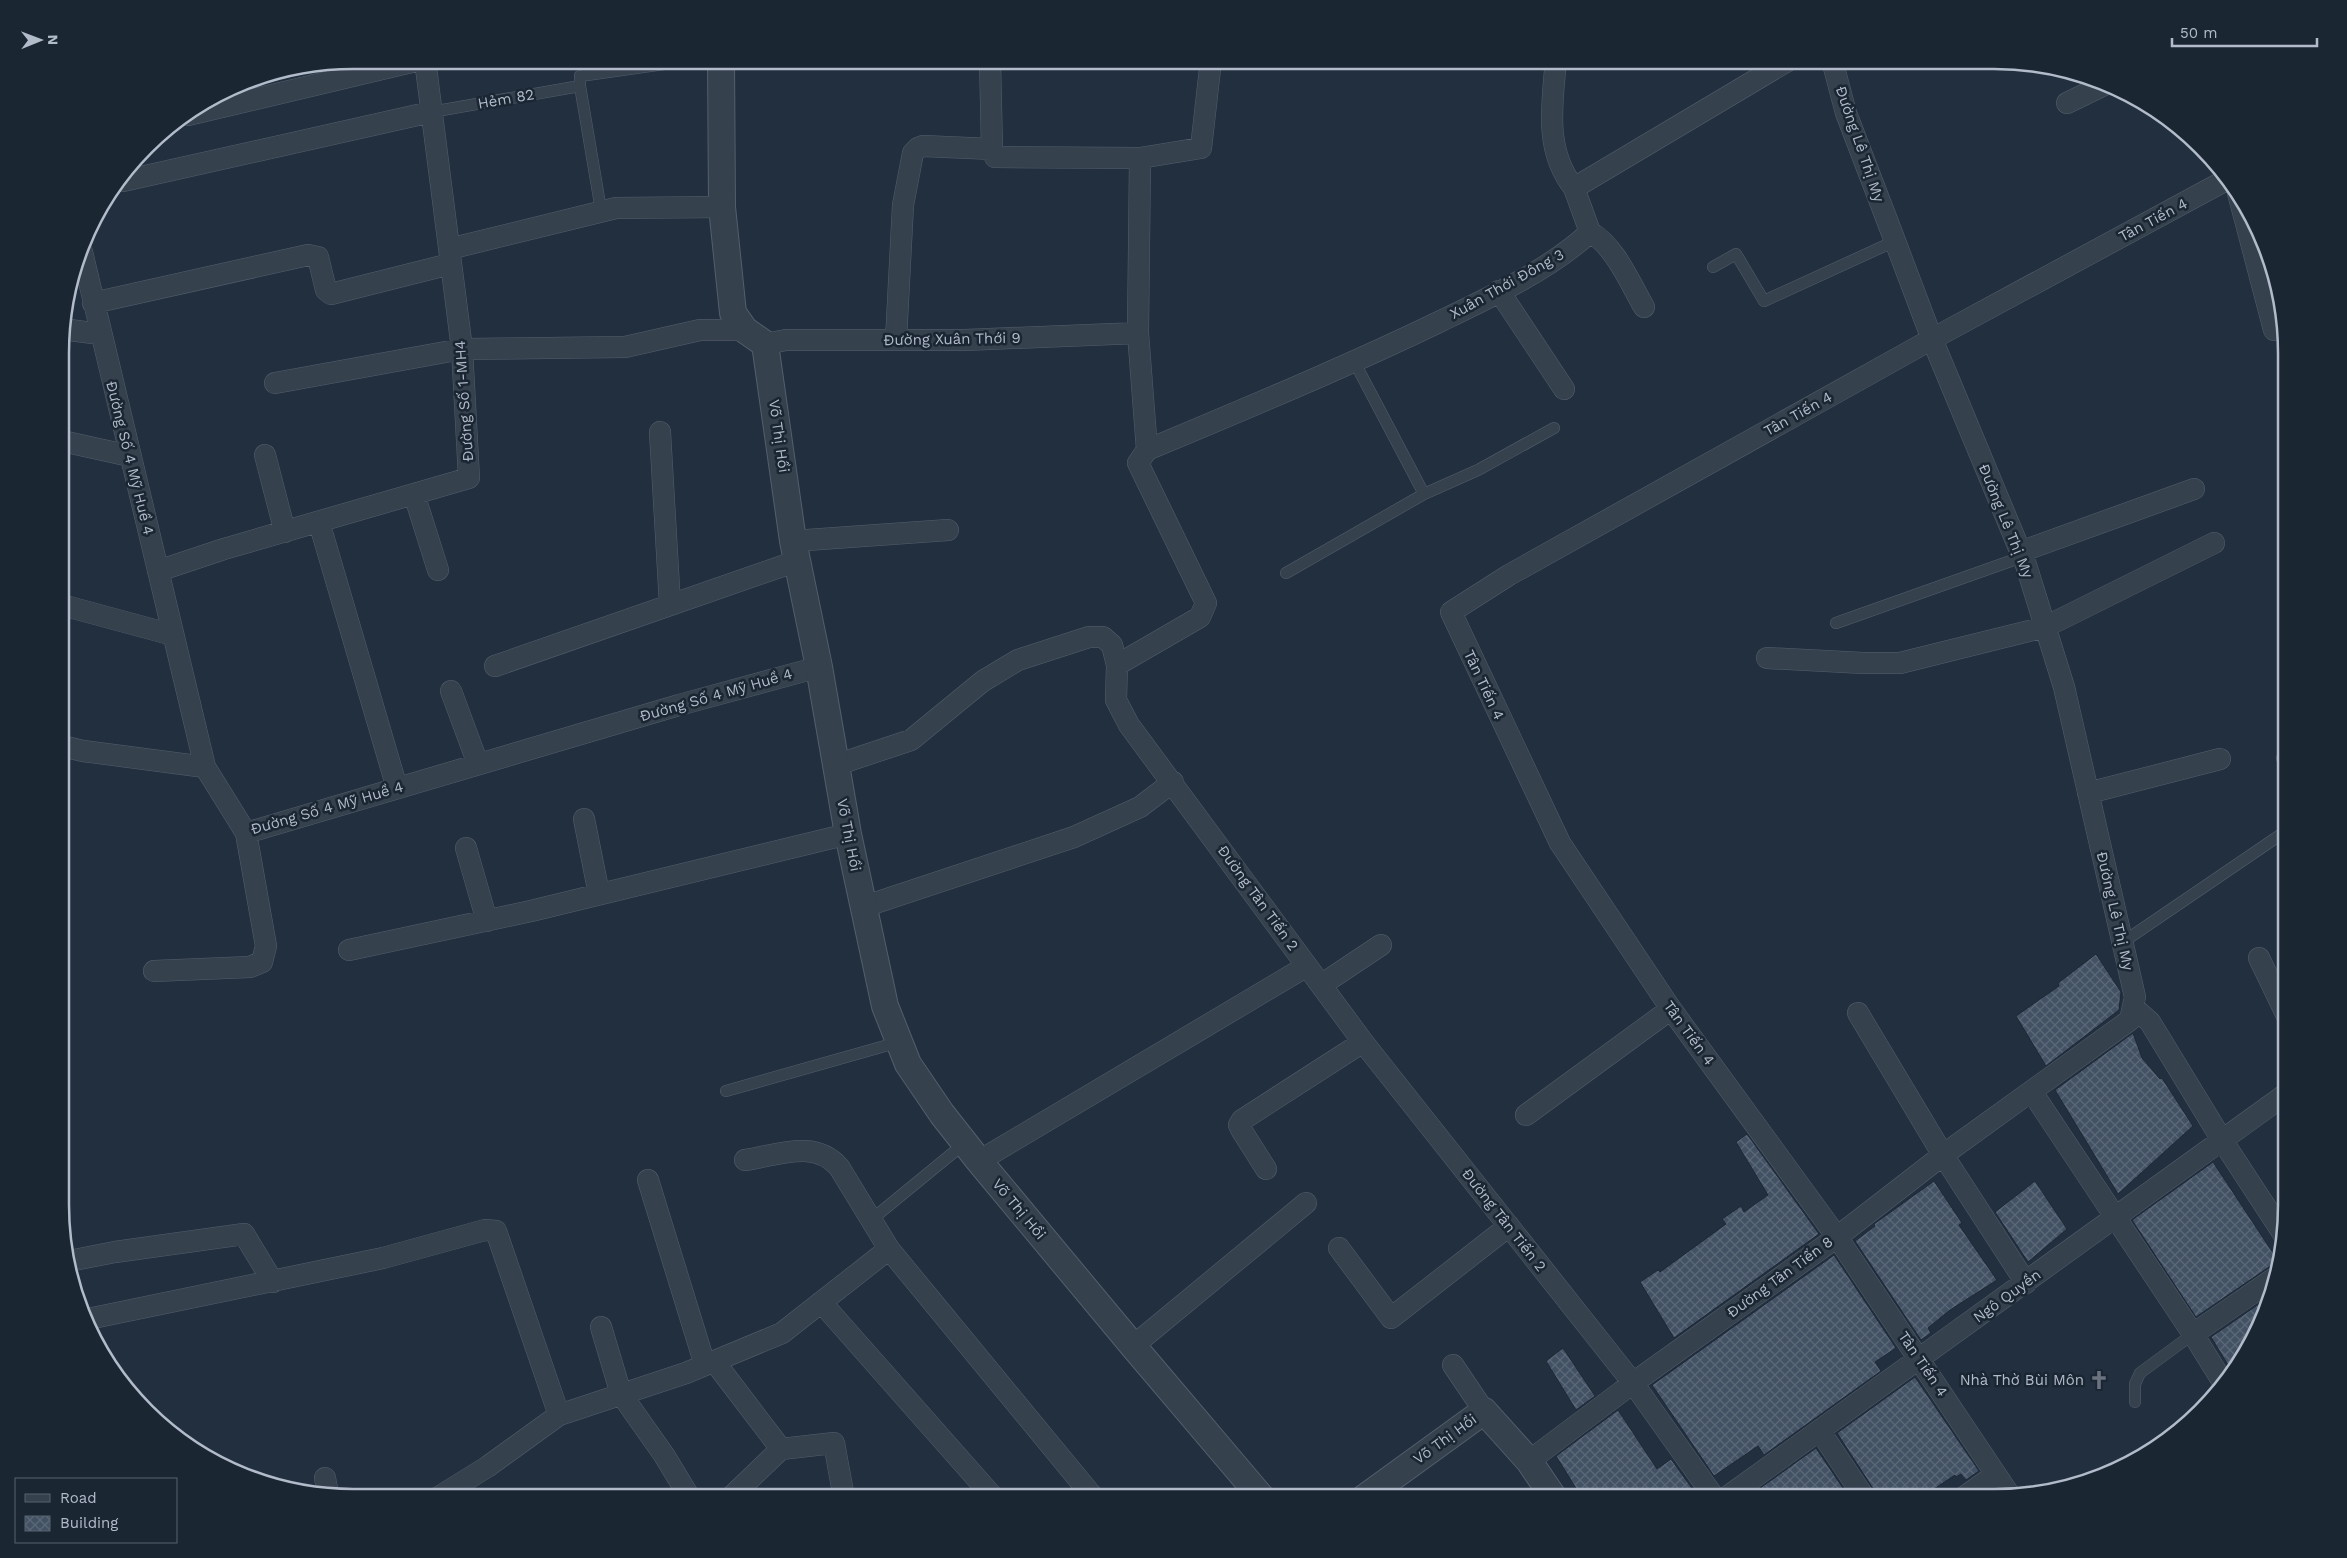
<svg xmlns="http://www.w3.org/2000/svg" width="2347" height="1558" font-family="'Work Sans',sans-serif">
	<style>
		.building { fill: url(#building-cross-hatch); stroke: #1d2835 }
		.lines { fill: none; stroke-linecap: round; stroke-linejoin: round }
		.service-casing { stroke: #545e6c; stroke-width: 12 }
		.minor-casing { stroke: #545e6c; stroke-width: 22 }
		.tertiary-casing { stroke: #545e6c; stroke-width: 28 }
		.service { stroke: #36414e; stroke-width: 11 }
		.minor { stroke: #36414e; stroke-width: 21 }
		.tertiary { stroke: #36414e; stroke-width: 26 }
		.labels { text-anchor: middle; dominant-baseline: central; stroke-width: 5; stroke-linejoin: round; paint-order: stroke }
		.street-label { font-size: 15px; fill: #b2bbca; stroke: #1b2633 }
		.poi-label { font-size: 15px; fill: #b2bbca; stroke: #1b2633; text-anchor: end }
		.rim { fill: none; stroke: #b2bbca; stroke-width: 2.5 }
	</style>
	<defs>
		<pattern id="building-cross-hatch" width="8" height="8" patternUnits="userSpaceOnUse" patternTransform="scale(1.25)"><rect width="8" height="8" fill="#425163"/><path d="M0 0l8 8M0 8l8-8" fill="none" stroke="#5b6878"/></pattern>
	</defs>
	<rect width="100%" height="100%" fill="#222f3f"/>
	<path class="building" d="M2096 954 2121 992 2119 1010 2046 1066 2016 1016 2059 986 2058 983Z
		M2133 1033 2142 1058 2160 1079 2162 1078 2193 1126 2118 1194 2055 1090Z
		M1747 1134 1819 1234 1674 1338 1640 1282 1658 1270 1660 1272 1726 1224 1722 1219 1741 1206 1744 1212 1768 1195 1736 1142Z
		M2213 1162 2279 1262 2278 1265 2269 1267 2196 1317 2132 1220Z
		M1934 1181 1962 1223 1959 1225 1997 1280 1950 1310 1928 1328 1931 1333 1921 1340 1855 1241 1875 1226 1874 1224Z
		M2035 1181 2067 1229 2028 1262 1995 1212Z
		M1834 1255 1896 1348 1875 1362 1881 1371 1764 1455 1758 1446 1714 1476 1652 1385Z
		M2272 1295 2237 1368 2233 1373 2211 1337Z
		M1563 1348 1595 1396 1576 1410 1546 1361Z
		M1915 1377 1979 1471 1966 1480 1961 1474 1956 1477 1955 1475 1922 1497H1876L1874 1490 1837 1433Z
		M1618 1410 1657 1469 1671 1459 1699 1498H1582L1556 1456Z
		M1816 1448 1849 1497H1748L1777 1476Z"/>
	<g class="lines">
		<g class="service-casing">
			<path id="service" d="M431 112 580 86
				M601 210 580 86V76L692 60
				M1713 267 1736 254 1764 301 1895 241
				M1355 363 1424 494
				M1286 573 1424 494 1478 470 1554 428
				M1836 623 2022 557
				M2286 757 2282 758 2286 770
				M2123 942 2286 831
				M726 1091 899 1042
				M871 1220 965 1143
				M2135 1402V1384L2140 1373 2193 1334"/>
		</g>
		<g class="minor-casing">
			<path id="minor" d="M990 60 992 149 995 157 1140 158
				M1556 60C1552 105 1544 150 1574 188
				M2067 103 2106 84
				M188 115 420 60
				M123 181 431 112
				M2238 193 2274 330 2285 328
				M1590 232C1615 246 1630 283 1644 307
				M449 249 616 208 722 207
				M82 252 205 767 246 833 679 705 819 667
				M1499 291 1564 389
				M93 303 308 255 318 257 326 290 331 294 450 264
				M62 329 100 334
				M896 340 903 205 913 153 918 148 923 146 992 149
				M765 344 786 340H965L1138 333
				M275 383 462 349 625 347 700 330H745
				M660 432 670 605
				M62 441 130 456
				M1147 450C1247 408 1346 367 1443 320 1489 298 1554 267 1590 232L1574 188 1789 60
				M265 455 285 532
				M414 494 438 570
				M319 522 397 788
				M793 541 948 530
				M2020 552 2194 489
				M158 571 224 549 469 478 462 349 425 60
				M62 605 173 635
				M1767 658 1863 663H1900L2045 627 2214 543
				M1117 665 1200 617 1206 603 1138 463 1147 450 1138 333 1140 158 1201 148 1211 60
				M495 666 797 561
				M451 691 478 764
				M62 746 83 751 205 767
				M836 765 911 740 983 681 1018 660 1089 637H1103L1112 645 1117 665 1116 700 1129 725 1363 1042 1633 1383 1714 1497
				M2088 793 2220 759
				M584 819 599 894
				M466 848 487 921
				M863 907 1074 837 1140 807 1173 782
				M349 950 531 911 848 834
				M2259 958 2286 1014
				M154 971 250 967 262 962 266 946 246 833
				M1321 985 1381 945
				M2133 1007 2150 1022 2222 1140 2284 1235
				M1858 1013 1943 1155 2026 1283
				M2032 1092 2193 1334 2224 1384
				M1526 1115 1671 1009
				M745 1160C779 1155 814 1139 839 1167L889 1249
				M979 1161 1307 966
				M1266 1169 1242 1131 1239 1125 1242 1120 1363 1042
				M648 1180 705 1365
				M1339 1248 1391 1318 1509 1226
				M69 1261 115 1252 244 1234 273 1282
				M821 1302 994 1498
				M88 1319 383 1258 485 1230 496 1231 559 1415
				M601 1327 621 1394 664 1455 690 1498
				M2193 1334 2276 1277
				M1133 1346 1306 1203
				M714 1361 781 1449 730 1498
				M1453 1365 1484 1411
				M1820 1431 1864 1497
				M781 1449 834 1443 844 1498
				M1529 1461 1633 1383 1837 1237 1943 1155 2130 1020 2135 997 2064 687 2026 565 1932 339 1895 241 1846 113 1832 60
				M325 1478 328 1494
				M1727 1497 2286 1094
				M1964 1497 1995 1475
				M2011 1497 1837 1237 1671 1009 1560 843 1451 612 1509 575 1932 339 2228 179
				M437 1498 487 1467 559 1415 686 1373 782 1333 889 1249 1094 1498"/>
		</g>
		<g class="tertiary-casing">
			<path id="tertiary" d="M721 60 722 207 733 313 745 330 765 344 793 541 819 667 848 834 885 1006 908 1064 942 1114 979 1161 1133 1346 1262 1498
				M1364 1498 1484 1411 1529 1461 1554 1498"/>
		</g>
		<use href="#service" class="service"/>
		<use href="#minor" class="minor"/>
		<use href="#tertiary" class="tertiary"/>
	</g>
	<defs>
		<g id="church-bare" transform="scale(1.5)"><path d="M-1.2-6h2.4v3.5h3.3v2.4h-3.3V6h-2.4V-.1h-3.3v-2.4h3.3Z" fill="#6b7280" stroke="#1b2633" stroke-width="2.5" paint-order="stroke"/></g>
	</defs>
	<g fill-rule="evenodd">
		<use href="#church-bare" x="2099" y="1380"/>
	</g>
	<g class="labels">
		<g class="street-label">
			<text transform="translate(506 99) rotate(-10)">Hẻm 82</text>
			<text transform="translate(1860 144) rotate(71)">Đường Lê Thị My</text>
			<text transform="translate(2153 220) rotate(-28)">Tân Tiến 4</text>
			<text transform="translate(1507 284) rotate(-29)">Xuân Thới Đông 3</text>
			<text transform="translate(952 339) rotate(-1)">Đường Xuân Thới 9</text>
			<text transform="translate(464 401) rotate(-94)">Đường Số 1-MH4</text>
			<text transform="translate(1798 414) rotate(-29)">Tân Tiến 4</text>
			<text transform="translate(779 436) rotate(82)">Võ Thị Hồi</text>
			<text transform="translate(130 458) rotate(76)">Đường Số 4 Mỹ Huề 4</text>
			<text transform="translate(2006 521) rotate(68)">Đường Lê Thị My</text>
			<text transform="translate(1484 685) rotate(65)">Tân Tiến 4</text>
			<text transform="translate(716 695) rotate(-16)">Đường Số 4 Mỹ Huề 4</text>
			<text transform="translate(327 808) rotate(-16)">Đường Số 4 Mỹ Huề 4</text>
			<text transform="translate(849 835) rotate(79)">Võ Thị Hồi</text>
			<text transform="translate(1258 898) rotate(54)">Đường Tân Tiến 2</text>
			<text transform="translate(2115 911) rotate(77)">Đường Lê Thị My</text>
			<text transform="translate(1689 1033) rotate(54)">Tân Tiến 4</text>
			<text transform="translate(1019 1209) rotate(50)">Võ Thị Hồi</text>
			<text transform="translate(1504 1220) rotate(52)">Đường Tân Tiến 2</text>
			<text transform="translate(1780 1277) rotate(-36)">Đường Tân Tiến 8</text>
			<text transform="translate(2007 1296) rotate(-36)">Ngô Quyền</text>
			<text transform="translate(1923 1364) rotate(56)">Tân Tiến 4</text>
			<text transform="translate(1445 1439) rotate(-36)">Võ Thị Hồi</text>
		</g>
		<g class="poi-label">
			<text x="2084" y="1380">Nhà Thờ Bùi Môn</text>
		</g>
	</g>
	<path d="M0 0H2347V1558H0ZM353 69H1994A284 284 0 0 1 2278 353V1205A284 284 0 0 1 1994 1489H353A284 284 0 0 1 69 1205V353A284 284 0 0 1 353 69Z" fill="#1b2633" fill-rule="evenodd"/>
	<path class="rim" d="M353 69H1994A284 284 0 0 1 2278 353V1205A284 284 0 0 1 1994 1489H353A284 284 0 0 1 69 1205V353A284 284 0 0 1 353 69Z"/>
	<rect x="15" y="1478" width="162" height="65" fill="#1b2633" stroke="#57626f"/>
	<rect x="25" y="1494" width="25" height="8" fill="#36414e" stroke="#57626f"/>
	<text x="60" y="1503" font-size="15" fill="#b2bbca">Road</text>
	<rect x="25" y="1516" width="25" height="15" fill="url(#building-cross-hatch)" stroke="#57626f"/>
	<text x="60" y="1528" font-size="15" fill="#b2bbca">Building</text>
	<g transform="translate(40 40) rotate(89)" stroke="#1b2633" stroke-width="4" paint-order="stroke">
	<path d="M0-4L9 19L0 12L-9 19Z" fill="#b2bbca"/>
	<text y="-8" font-size="14" font-weight="bold" text-anchor="middle" fill="#b2bbca">N</text>
	</g>
	<path d="M2172 38v8h145v-8" fill="none" stroke="#b2bbca" stroke-width="2.5"/>
	<text x="2180" y="38" font-size="15" fill="#b2bbca" stroke="#1b2633" stroke-width="4" paint-order="stroke">50 m</text>
</svg>
